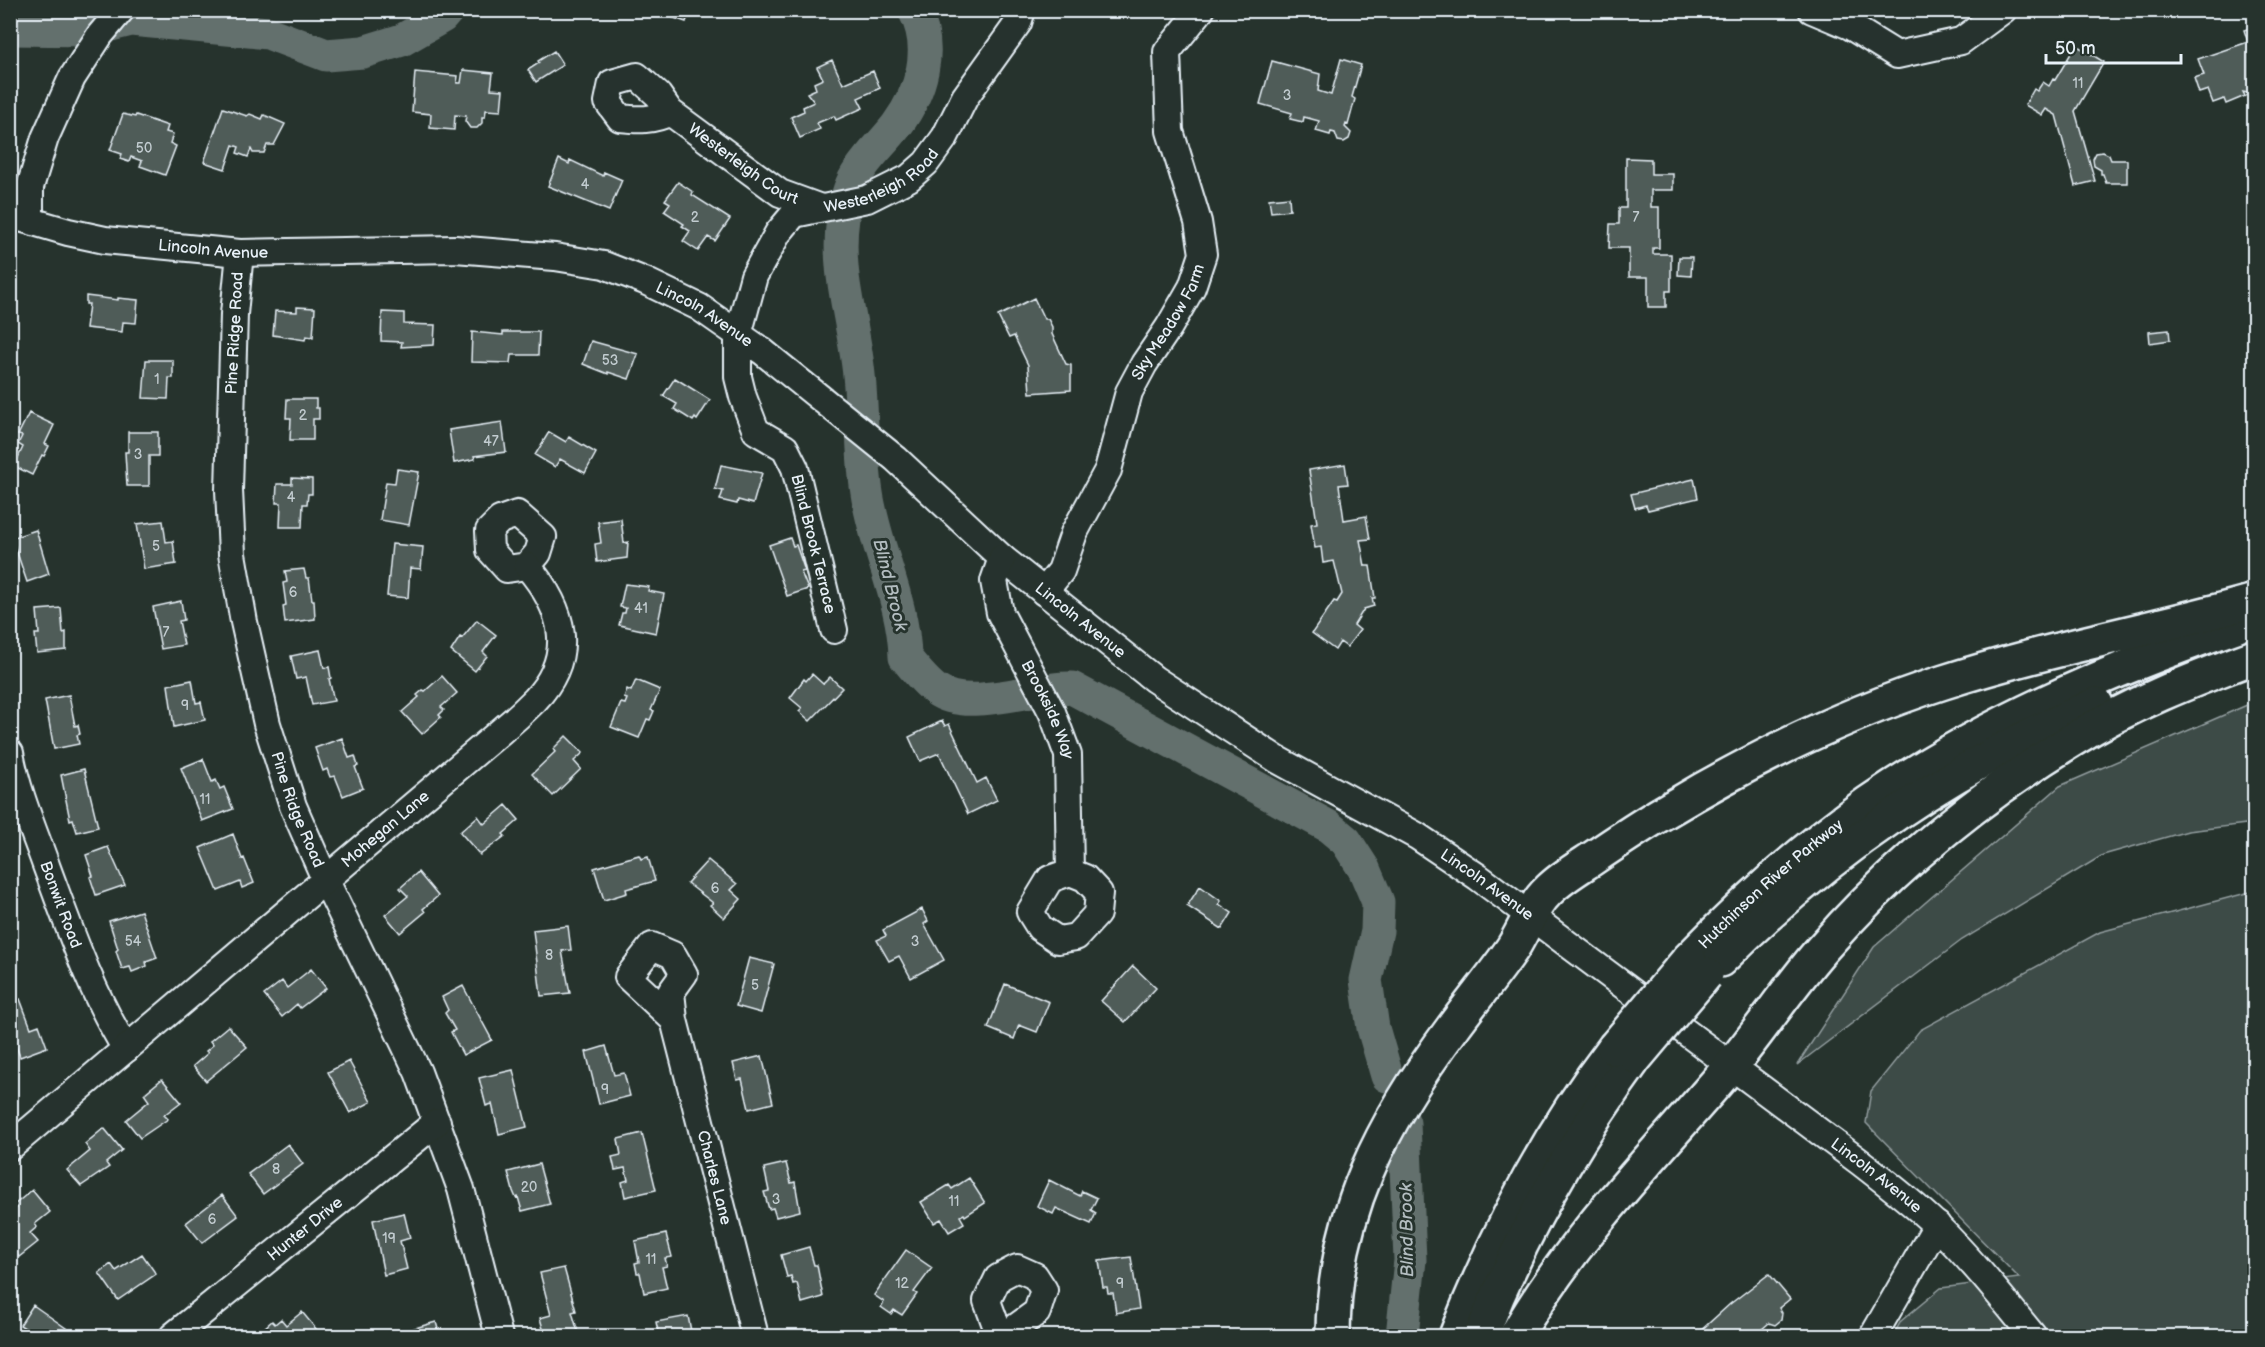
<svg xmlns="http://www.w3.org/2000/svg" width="2265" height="1347" font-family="'Balsamiq Sans',sans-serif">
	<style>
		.green { fill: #3e4b47; stroke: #939ea0; stroke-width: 1.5 }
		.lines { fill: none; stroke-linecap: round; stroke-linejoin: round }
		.river { stroke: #636f6d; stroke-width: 33 }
		.building { fill: #505c59; stroke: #e8f1f8; stroke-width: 1.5 }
		.minor-casing { stroke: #e8f1f8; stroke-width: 30 }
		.highway-casing { stroke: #e8f1f8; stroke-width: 38 }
		.minor { stroke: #26332d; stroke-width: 26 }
		.highway { stroke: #26332d; stroke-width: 33 }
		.highway-bridge-casing { stroke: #e8f1f8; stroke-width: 38; stroke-linecap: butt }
		.highway-bridge { stroke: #26332d; stroke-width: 33 }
		.labels { text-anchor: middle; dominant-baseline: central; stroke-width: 6; stroke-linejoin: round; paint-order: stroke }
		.number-label { font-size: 14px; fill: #c2ccd0 }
		.street-label { font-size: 16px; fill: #e8f1f8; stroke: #26332d }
		.water-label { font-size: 18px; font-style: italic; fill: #b3bdc0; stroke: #26332d }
	</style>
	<rect width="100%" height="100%" fill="#26332d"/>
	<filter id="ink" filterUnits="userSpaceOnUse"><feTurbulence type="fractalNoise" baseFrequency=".0167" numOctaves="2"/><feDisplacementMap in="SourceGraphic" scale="12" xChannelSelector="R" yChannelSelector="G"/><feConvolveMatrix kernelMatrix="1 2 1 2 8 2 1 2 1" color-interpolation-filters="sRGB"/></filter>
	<g filter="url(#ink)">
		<path class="green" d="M2254 702V823L2188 831 2103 855 1962 940 1797 1065 1874 947 2060 786Z
			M2254 891V1336H1893L1901 1321 1941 1288 2019 1278 1866 1123 1871 1091 1920 1030 2100 932Z"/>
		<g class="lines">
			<path class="river" d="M914 10C935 49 921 92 897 125 885 141 870 154 859 171 850 183 845 203 843 218 835 273 854 322 859 375 863 414 861 455 867 493 875 548 904 601 905 657 914 668 924 681 936 690 967 713 1034 686 1072 688L1328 826 1346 841 1364 869 1378 902 1377 931 1366 980 1373 1028 1387 1076
				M10 29 91 30 131 20 268 33 326 55 363 52 402 40 442 17 448 10
				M1402 1336 1410 1260 1404 1123"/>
		</g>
		<path class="building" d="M698 10 697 13 690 11 686 22 671 17 673 10Z
			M2254 27 2253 90 2248 93 2243 92 2245 96 2226 104 2224 99 2213 103 2208 90 2199 93 2194 78 2204 75 2198 59 2248 42 2244 30Z
			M2076 45 2104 62 2075 111 2095 181 2075 186 2056 115 2046 109 2042 115 2025 105 2034 89 2037 91 2043 82 2049 86 2053 79 2055 80Z
			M554 51 563 65 536 82 528 70 539 63 538 61Z
			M1341 59 1361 65 1352 97 1355 99 1348 125 1346 124 1345 127 1351 133 1349 139 1344 142 1338 141 1335 133 1331 132 1330 135 1316 131 1319 121 1304 117 1303 122 1290 119 1292 113 1260 104 1272 61 1320 74 1318 91 1331 95Z
			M832 60 843 84 873 71 880 88 858 98 863 108 836 120 834 116 817 123 820 129 800 138 791 117 804 111 803 107 814 102 807 93 816 89 814 83 823 79 817 67Z
			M463 70 493 73 491 89 503 90 501 111 486 110 485 117H482V123L477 128H470L465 121 466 116 455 115 454 130 430 128 431 114 412 112 415 72 458 76 457 83H461Z
			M223 108 247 116 250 114 262 119 264 115 285 124 274 145H267L264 153H253L251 149 248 157 237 153 239 147 233 145 225 169 204 162Z
			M123 114 135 117 136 115 168 126 166 132 173 134 170 143 176 146 165 175 140 166 142 161 131 157 129 162 120 159 122 154 110 150Z
			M2103 152 2109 155 2111 160H2127V183H2106L2103 174H2101V170L2094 166 2093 159 2096 153Z
			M1626 158 1651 159V174H1673V190H1651V207H1659V248H1653V254H1671V291H1666V307H1648V277H1629V248H1609L1610 224H1619V208H1626Z
			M559 159 569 164 570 160 603 176 604 172 622 180 609 211 548 186Z
			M678 182 693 192 692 195 730 219 715 241 708 237 698 251 683 241 690 231 682 226 684 224 664 211 670 203 665 200Z
			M1289 197 1290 210 1271 212 1269 199Z
			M1679 257H1692L1691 276 1678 275Z
			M86 296 118 300V298L138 300 136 323 123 322 122 332 86 328 89 304H86Z
			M1034 298 1044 319H1048L1052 327V334L1066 364 1071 365V390L1030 393 1028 365 1014 336 1009 338 998 316Z
			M297 307 315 308 313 337 306 336 305 340 273 335 275 311 297 312Z
			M382 312 404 313V324L435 325 434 345 401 347 402 342 381 341Z
			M2169 330 2170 340 2150 343 2149 332Z
			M472 332 503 335V332H539L538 355H511L510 363 471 362Z
			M591 341 638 354 629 379 608 372V374L583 364Z
			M146 360H173V378H169L168 399 143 398Z
			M675 378 710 400 697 420 695 418 693 421 674 409 677 404 663 396Z
			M287 399H316V408H319V419H313V440H290L291 418H286Z
			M29 413 54 425 45 444 49 446 44 456 42 455 32 475 14 466 23 447 18 444 22 436 18 435Z
			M502 422 506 452 474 456 475 459 454 463 449 430Z
			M128 432H158V456H149V486H127L125 452H128Z
			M549 432 566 442 569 437 596 453 585 473 560 459 555 467 535 455Z
			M1345 464 1348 484 1339 485 1344 520 1366 516 1370 539 1360 540 1365 566H1370L1375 598H1372L1374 606 1364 609 1354 625 1360 630 1347 647 1340 642 1335 650 1312 633 1334 601 1337 602 1342 594 1334 561 1323 563 1321 547 1315 548 1311 524 1317 523 1309 470Z
			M721 465 762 473 753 504 738 500 737 504 720 500 723 491 715 489Z
			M397 469 419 472 409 525 380 520 386 482 395 483Z
			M292 478 312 479V494H308L307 504H303L302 527H280L281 503H276L277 484H292Z
			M1694 479 1698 498 1648 510 1646 505 1635 508 1631 494Z
			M621 519 624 543 628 542 627 558 597 562 595 544 601 543 598 522Z
			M163 521 166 542 173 541 176 564 144 569 137 524Z
			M36 530 49 574 27 582 12 538Z
			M790 538 793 546 796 545 805 571 801 572 808 589 787 596 769 545Z
			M392 544 423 547 421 569 410 568 408 598 387 596Z
			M304 569 306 578H309L312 600H314L315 619 285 623 283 606 286 605 283 583 287 582 285 571Z
			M625 584 649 587 648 591 664 594 656 633 619 625 622 613H625L626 608 620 607Z
			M181 601 184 620 179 621 184 645 161 649 153 607Z
			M61 608 63 633 66 632V650L37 653 35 634H39L37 610Z
			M477 620 496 635 483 652 487 656 475 671 451 651 460 637 462 638Z
			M320 650 324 668 329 667 331 678 329 679 334 701 312 705 306 677 296 679 291 656Z
			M812 674 823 684 830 677 842 688 810 721 799 711 802 708 790 698 804 679 806 681Z
			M442 676 457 693 441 707 444 710 439 715 441 717 422 734 402 712 419 697 417 695 423 690 425 691Z
			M192 680 196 703 201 702 205 720 174 727 168 685Z
			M636 680 660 690 651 710 654 711 650 720 647 719 639 738 611 727 621 703 625 704 627 699 624 698 627 689 631 691Z
			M69 695 75 726 78 725 80 734 77 735 79 744 54 749 45 700Z
			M942 721 945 726 949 724 977 783 986 778 997 800 968 814 939 753 920 761 909 737Z
			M566 736 583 753 574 761 581 769 553 796 532 774 555 752 553 749Z
			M342 738 349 758 355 756 358 766 355 767 363 788 343 796 335 776 330 777 327 769 323 771 315 748Z
			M203 759 212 782 216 780 220 789 224 787 233 809 202 821 181 768Z
			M84 769 98 827 77 832 73 819 70 820 61 775Z
			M506 805 519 820 503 834 505 836 480 855 460 832 478 816 484 824Z
			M233 834 242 859 244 858 254 883 242 888 240 882 218 891 200 848Z
			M108 847 125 885 96 895 90 877 93 876 86 855Z
			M639 855 641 859 648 857 655 881 626 889 627 893 604 900 594 868Z
			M708 860 737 884 731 890 741 899 724 918 710 905 713 903 687 883Z
			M418 872 438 896 423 909 425 912 400 933 385 915 408 896 400 888Z
			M1200 886 1221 901 1219 904 1232 913 1222 929 1187 906Z
			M922 909 928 921 924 924 944 960 911 978 899 956 889 961 877 940 886 936 883 930Z
			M141 911 157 958 146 962 147 966 132 972 130 967 122 969 116 951 118 949 109 921Z
			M568 926 571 950 562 951 570 993 541 996 533 930Z
			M749 958 774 964 761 1013 736 1006Z
			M1133 966 1156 988 1125 1022 1101 1001Z
			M311 969 326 988 300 1008 297 1004 282 1017 264 995 282 981 287 988Z
			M1005 984 1049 1002 1037 1032 1019 1025 1014 1039 988 1028Z
			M463 986 492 1040 463 1055 451 1032 455 1030 445 1013 448 1010 442 997Z
			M20 999 31 1028 39 1025 47 1047 20 1057 13 1037 10 1038V1002Z
			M228 1026 247 1047 206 1081 193 1066 208 1053 206 1051 213 1045 210 1041Z
			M606 1046 614 1075 624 1073 630 1096 599 1104 586 1052Z
			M762 1056 773 1103 749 1109 742 1079 737 1080 733 1063Z
			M349 1061 371 1102 350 1113 328 1072Z
			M513 1070 527 1127 499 1134 492 1104 486 1106 479 1078Z
			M162 1079 181 1102 164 1115 168 1119 140 1138 126 1120 149 1101 144 1094Z
			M104 1128 122 1150 106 1163 109 1167 81 1186 67 1170 90 1151 85 1144Z
			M642 1133 656 1190 625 1197 622 1182 628 1180 625 1168 615 1170 612 1157 621 1155 618 1139Z
			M288 1144 303 1164 263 1194 248 1174Z
			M786 1163 791 1183 795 1182 800 1211 776 1217 773 1208 769 1209 764 1192 769 1191 764 1168Z
			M539 1164 550 1204 522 1211 518 1197 516 1198 513 1191 508 1172Z
			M969 1178 985 1203 965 1216 964 1214 960 1216 964 1223 949 1232 941 1219 934 1223 921 1202 949 1185 952 1189Z
			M1049 1180 1080 1196 1082 1191 1097 1198 1091 1210 1096 1213 1091 1224 1056 1208 1053 1214 1037 1206Z
			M32 1190 50 1212 35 1224 37 1227 30 1233 38 1242 19 1257 10 1247V1219L13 1217 10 1213 17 1208 14 1205Z
			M222 1195 238 1216 202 1243 186 1223Z
			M404 1213 410 1238 400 1241 407 1269 384 1275 373 1220Z
			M666 1234 672 1257 665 1258 667 1266 662 1267 667 1288 644 1293 640 1273H637L635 1263 639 1262 635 1241Z
			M809 1247 814 1265H817L823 1297 802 1303 797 1283 793 1284 791 1276 787 1277 781 1255Z
			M906 1250 932 1268 914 1292 917 1294 902 1315 894 1310 891 1314 881 1307 884 1302 874 1295Z
			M142 1254 156 1274 118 1300 99 1273 111 1264 116 1271Z
			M1131 1257 1139 1309 1116 1313 1113 1293H1108L1107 1287H1103L1099 1261Z
			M564 1268 576 1311 572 1312 578 1332 562 1336H545L540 1318 551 1315 540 1273Z
			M1769 1274 1790 1299 1779 1308 1782 1313 1781 1320 1775 1325 1769 1323 1754 1336H1688L1696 1330 1698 1333 1730 1304Z
			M33 1305 76 1335 75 1336H37L20 1325Z
			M302 1312 317 1330 309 1336H255L272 1321 275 1324 281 1319 286 1325Z
			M688 1316 692 1336H659L656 1322Z
			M436 1322 440 1336H402L401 1332Z"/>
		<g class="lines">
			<g class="minor-casing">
				<g id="minor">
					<path d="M1812 10 1850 26 1897 55 1961 41 2003 10"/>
					<path id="s1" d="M670 112C653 121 638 120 620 118L608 102 612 83 637 76 658 95 670 112 780 193 821 208"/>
					<path id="s2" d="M10 215 68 232 105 240 240 253 455 249 555 257 604 265 645 281 699 307 762 351 896 459 1002 558 1154 679 1278 760 1417 836 1478 877 1860 1162C1886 1182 1912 1202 1935 1224 1971 1259 2002 1298 2033 1336"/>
					<path d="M30 220V187L45 138 72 78 100 35 121 10"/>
					<path id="s3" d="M240 253 234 314 229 490 232 554 244 622 267 724 293 806 325 879 418 1072 461 1189 499 1336"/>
					<path d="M517 514 543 537 538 553 527 566 507 569 490 550 489 531 500 520Z"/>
					<path id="s4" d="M1002 558 994 581 1000 613 1052 712 1068 755 1070 872 1085 878 1099 893 1097 914 1076 937 1058 940 1040 928 1030 912 1050 879 1070 872"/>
					<path id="s5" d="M1044 592 1061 571 1074 533 1108 470 1129 392 1144 364 1169 327 1192 287 1203 254 1198 222 1170 131 1167 52 1201 10"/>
					<path id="s6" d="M834 630 795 468 785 448 756 431 743 397 738 377V335L754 276 778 233 794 214 867 199 909 178 926 163 945 137 965 97 1018 23 1022 10"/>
					<path id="s7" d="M10 753C17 792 34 831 47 868 70 930 91 992 126 1049"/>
					<path id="s8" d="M674 1020 628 977 652 946 673 955 684 974 671 992 674 1020 755 1336"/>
					<path id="s9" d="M10 1147 500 732C512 722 524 711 535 700 577 655 564 609 527 566"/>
					<path id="s10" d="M173 1336 437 1122"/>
					<path d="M1000 1336 987 1301 998 1278 1017 1268 1035 1276 1044 1290 1037 1312 1004 1336"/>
					<path d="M1873 1336 1937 1225"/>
				</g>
			</g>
			<g class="highway-casing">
				<g id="highway">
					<path id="s11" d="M1689 959C1744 902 1803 849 1868 803 1981 725 2107 671 2236 626"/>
					<path d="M1720 960C1832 848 1951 768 2096 704"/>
					<path d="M1333 1336C1333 1215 1383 1121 1454 1026 1473 1000 1494 975 1512 949 1525 929 1531 907 1549 890 1561 878 1576 869 1590 860 1615 843 1640 826 1666 811 1754 758 1847 713 1944 682 2046 649 2152 630 2254 601"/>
					<path d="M1456 1336C1496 1234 1547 1135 1614 1048"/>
					<path d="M1481 1336C1519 1238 1571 1146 1633 1061"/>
					<path d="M1516 1336C1572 1239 1650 1160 1723 1075 1758 1035 1786 990 1821 950 1893 867 1979 797 2072 740 2128 705 2192 680 2254 657"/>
				</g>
			</g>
			<use href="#minor" class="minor"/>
			<use href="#highway" class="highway"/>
			<g class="highway-bridge-casing">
				<path id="highway-bridge" d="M1614 1048 1689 959
					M1636 1057 1706 974"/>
			</g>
			<use href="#highway-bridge" class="highway-bridge"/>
		</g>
	</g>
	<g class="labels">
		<g class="number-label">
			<text x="2078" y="83">11</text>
			<text x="1287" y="95">3</text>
			<text x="144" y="148">50</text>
			<text x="585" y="184">4</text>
			<text x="695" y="217">2</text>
			<text x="1636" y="217">7</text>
			<text x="610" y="360">53</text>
			<text x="157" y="379">1</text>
			<text x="303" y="415">2</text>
			<text x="491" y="441">47</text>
			<text x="138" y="454">3</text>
			<text x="291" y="497">4</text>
			<text x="156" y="546">5</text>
			<text x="293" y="592">6</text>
			<text x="641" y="608">41</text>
			<text x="166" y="632">7</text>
			<text x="185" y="705">9</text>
			<text x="205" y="799">11</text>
			<text x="715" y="888">6</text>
			<text x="133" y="941">54</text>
			<text x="915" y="941">3</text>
			<text x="549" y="955">8</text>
			<text x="755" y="985">5</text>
			<text x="605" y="1089">9</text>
			<text x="276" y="1169">8</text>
			<text x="529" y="1187">20</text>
			<text x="776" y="1199">3</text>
			<text x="954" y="1201">11</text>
			<text x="212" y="1219">6</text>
			<text x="389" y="1238">19</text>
			<text x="651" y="1259">11</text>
			<text x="902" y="1283">12</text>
			<text x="1120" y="1283">9</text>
		</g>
		<g class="street-label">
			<text stroke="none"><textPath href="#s1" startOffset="256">Westerleigh Court</textPath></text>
			<text stroke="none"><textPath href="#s6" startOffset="552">Westerleigh Road</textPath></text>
			<text stroke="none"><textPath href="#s2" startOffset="207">Lincoln Avenue</textPath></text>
			<text stroke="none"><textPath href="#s2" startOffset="711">Lincoln Avenue</textPath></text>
			<text stroke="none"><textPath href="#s5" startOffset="300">Sky Meadow Farm</textPath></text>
			<text transform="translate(235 333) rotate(-87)">Pine Ridge Road</text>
			<text transform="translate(813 544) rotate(76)">Blind Brook Terrace</text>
			<text stroke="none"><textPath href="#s2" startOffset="1197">Lincoln Avenue</textPath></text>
			<text stroke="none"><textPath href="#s4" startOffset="165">Brookside Way</textPath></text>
			<text stroke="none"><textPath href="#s3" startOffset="566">Pine Ridge Road</textPath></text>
			<text stroke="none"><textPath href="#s9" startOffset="492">Mohegan Lane</textPath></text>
			<text stroke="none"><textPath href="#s11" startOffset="111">Hutchinson River Parkway</textPath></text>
			<text stroke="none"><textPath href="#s2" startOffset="1683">Lincoln Avenue</textPath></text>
			<text stroke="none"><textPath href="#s7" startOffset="160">Bonwit Road</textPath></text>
			<text stroke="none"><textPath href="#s2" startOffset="2169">Lincoln Avenue</textPath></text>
			<text stroke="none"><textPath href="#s8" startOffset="360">Charles Lane</textPath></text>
			<text stroke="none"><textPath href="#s10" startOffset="170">Hunter Drive</textPath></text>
		</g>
		<g class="water-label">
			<text transform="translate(890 585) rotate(76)">Blind Brook</text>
			<text transform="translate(1407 1230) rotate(-91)">Blind Brook</text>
		</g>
	</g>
	<rect width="2265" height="1347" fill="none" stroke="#26332d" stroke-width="36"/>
	<rect x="18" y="18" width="2229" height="1311" fill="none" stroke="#e8f1f8" stroke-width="2" filter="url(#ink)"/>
	<path d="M2046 54v9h135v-9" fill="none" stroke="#e8f1f8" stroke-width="3"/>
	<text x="2055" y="54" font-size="18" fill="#e8f1f8" stroke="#26332d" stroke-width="4.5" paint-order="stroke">50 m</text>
</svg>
